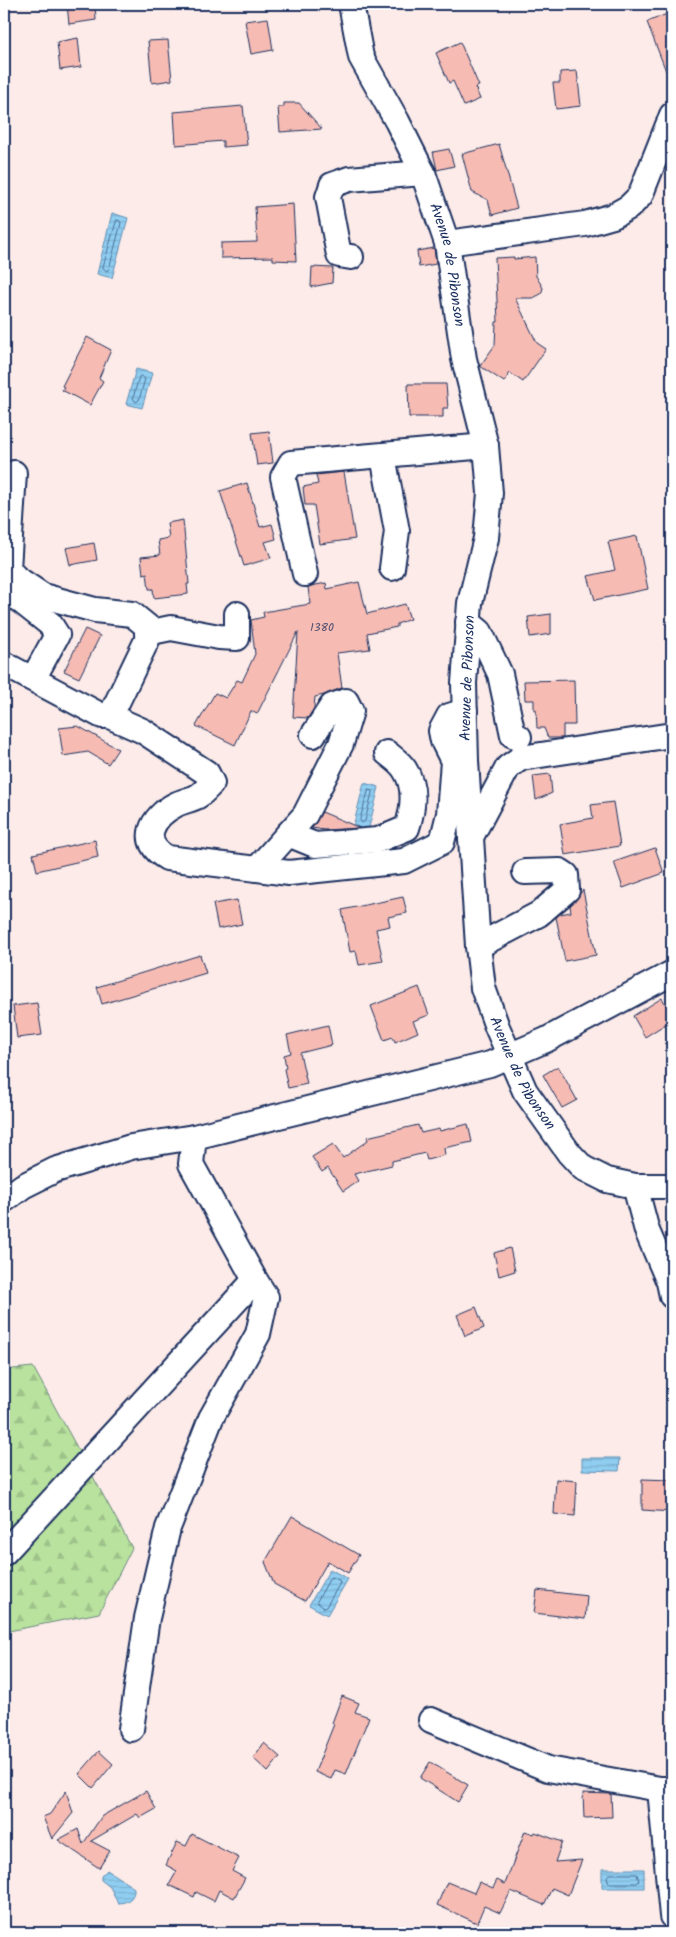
<svg xmlns="http://www.w3.org/2000/svg" width="676" height="1937" font-family="Kalam,sans-serif">
	<style>
		.forest { fill: url(#forest-firs); stroke: #6a887e }
		.water { fill: url(#water-rules); stroke: #618eb6 }
		.lines { fill: none; stroke-linecap: round; stroke-linejoin: round }
		.shore { stroke: #4a6f99; stroke-width: 1 }
		.building { fill: #f6bbb3; stroke: #1b2f5e }
		.minor-casing { stroke: #1b2f5e; stroke-width: 28 }
		.minor { stroke: #fff; stroke-width: 24 }
		.labels { text-anchor: middle; dominant-baseline: central; stroke-width: 4.5; stroke-linejoin: round; paint-order: stroke }
		.number-label { font-size: 12px; fill: #525273 }
		.street-label { font-size: 15px; fill: #1b2f5e; stroke: #fff }
	</style>
	<defs>
		<pattern id="forest-firs" width="22" height="20" patternUnits="userSpaceOnUse" patternTransform="scale(1.25)"><rect width="22" height="20" fill="#b9e29e"/><path d="M5 1l3.5 6h-7zM16 11l3.5 6h-7z" fill="#9ec28a"/></pattern>
		<pattern id="water-rules" width="6" height="5" patternUnits="userSpaceOnUse" patternTransform="scale(1.25)"><rect width="6" height="5" fill="#90cef1"/><path d="M0 2.5h6" fill="none" stroke="#7cb1d1"/></pattern>
	</defs>
	<rect width="100%" height="100%" fill="#fcebe8"/>
	<filter id="ink" filterUnits="userSpaceOnUse"><feTurbulence type="fractalNoise" baseFrequency=".02" numOctaves="2"/><feDisplacementMap in="SourceGraphic" scale="10" xChannelSelector="R" yChannelSelector="G"/><feConvolveMatrix kernelMatrix="1 2 1 2 8 2 1 2 1" color-interpolation-filters="sRGB"/></filter>
	<g filter="url(#ink)">
		<path class="forest" d="M33 1367 132 1548 99 1613 4 1632V1370Z"/>
		<path class="water" d="M112 213 128 218 112 278 97 274Z
			M136 369 152 373 142 408 126 404Z
			M364 783 379 787 368 831 353 827Z
			M582 1458H620L619 1471 582 1470Z
			M330 1569 348 1579 327 1615 309 1605Z
			M602 1869H644V1888H602Z
			M107 1870 134 1888C135 1898 127 1903 118 1903L110 1887 101 1880V1876Z"/>
		<g class="lines">
			<path class="shore" d="M117 220 120 221 121 223 109 269 107 271 103 268Z
				M141 376 145 379 139 400 136 402 133 398 139 377Z
				M369 790 372 791V793L365 821 362 823 360 820Z
				M331 1577 339 1580 340 1583 326 1607 324 1608 317 1602Z
				M610 1874H637L639 1881 637 1883H609L607 1877Z"/>
		</g>
		<path class="building" d="M67 4H95L96 20 69 24Z
			M672 12V84H671L647 22Z
			M268 18 273 50 251 54 245 21Z
			M78 38 81 67 60 70 57 42Z
			M168 40 172 80 152 83 148 41Z
			M460 42 479 86 475 87 480 99 464 106 453 81 449 83 436 53Z
			M577 71 581 106 556 109 553 83H560V72Z
			M284 103H299L322 129 280 132 278 107H284Z
			M243 106 247 145 223 147V141L176 145 174 112Z
			M499 144 517 208 492 215 488 200 472 192 462 154Z
			M449 149 454 166 437 170 433 152Z
			M293 204 296 261 273 260V257L221 258V243L257 242 255 207Z
			M434 248 436 264 419 267 417 251Z
			M514 257V259L535 257 536 276 543 288 541 294 533 298H515L537 343 546 349 523 382 510 373 504 382 480 366 495 345 496 322H498L495 258Z
			M312 267 333 268 332 283 311 287Z
			M87 337 111 350 99 378 103 381 90 405 62 390 64 387 62 386Z
			M408 384H446L448 408H443V417H409Z
			M269 431 273 463 257 465 252 433Z
			M344 472 355 539 320 544 314 505H305L303 487 318 484 316 475Z
			M247 483 260 527 272 524 276 539 265 542 271 558 244 566 220 491Z
			M183 520 189 584H187L188 594 154 598 153 589H149L147 573 143 574 141 557 160 555 158 540 169 538 167 523Z
			M637 536 648 589 595 600 588 576 615 570 608 542Z
			M94 543 97 560 70 565 66 548Z
			M359 582 367 614 405 604 410 619 397 624V627L367 633 370 649 337 653 342 688 324 695 315 697 314 708 308 718 293 717 298 632 257 714 251 711 235 745 196 726 215 693 226 698 237 680 242 682 255 654 251 620 264 617 263 612 310 604 308 587 311 586 326 583 327 589Z
			M551 614V634L530 637 528 617Z
			M85 629 100 636 79 678 64 671Z
			M574 680 575 725H563V738H548L544 728H537L536 709 534 710V700H525L524 681Z
			M78 726 118 749 108 764 88 752 63 756 59 728Z
			M550 774 552 793 536 800 533 776Z
			M613 802 620 846 565 855 560 824 593 818 591 805Z
			M322 812 360 828 324 830 312 828Z
			M95 840 98 857 37 871 33 854Z
			M655 848 664 873 623 888 614 862Z
			M583 890 596 955 565 961 556 917 560 914 571 912 570 906Z
			M403 897 407 913 388 917 390 926 376 929 383 961 359 965 356 951 350 952 342 910Z
			M237 900 242 924 218 929 213 904Z
			M200 955 206 973 102 1004 97 987Z
			M419 987 429 1015 413 1021 418 1032 395 1042 393 1037 384 1040 371 1006Z
			M662 998 672 1015V1020L645 1037 633 1016Z
			M37 1003 42 1035 17 1038 13 1006Z
			M328 1025 332 1045 300 1053 307 1084 288 1088 284 1069 286 1068 284 1055 291 1053 287 1035Z
			M558 1066 577 1100 562 1108 543 1075Z
			M468 1124 472 1142 444 1148 445 1155 427 1160 425 1153 392 1161V1165L354 1174 358 1181 343 1191 328 1168 322 1172 312 1157 333 1144 343 1158 368 1140 367 1137 418 1125 421 1133 439 1129 440 1131Z
			M510 1248 515 1271 499 1276 494 1253Z
			M476 1307 484 1328 465 1336 457 1315Z
			M556 1479 577 1481 575 1516 554 1514Z
			M642 1479 672 1480V1512L642 1510Z
			M292 1516 359 1555 348 1573 328 1561 305 1601 274 1584 265 1562Z
			M537 1590 587 1596 585 1619 534 1613Z
			M342 1696 359 1703 355 1712 369 1717 346 1774 335 1770 331 1779 315 1772 334 1724 332 1723Z
			M264 1743 280 1757 268 1772 253 1758Z
			M99 1751 113 1764 93 1788 79 1774Z
			M430 1762 468 1785 458 1802 420 1778Z
			M66 1791 73 1813 52 1839 43 1817 50 1814Z
			M146 1791 156 1809 140 1818 137 1814 91 1841 110 1851 99 1868 58 1840 78 1829 83 1844 102 1816Z
			M583 1793 611 1794 612 1817 584 1818Z
			M525 1831 534 1834 535 1832 562 1842 555 1862 582 1860 568 1895 552 1888 544 1905 511 1891 500 1913 484 1906 477 1923 437 1905 447 1882 474 1893 479 1882 493 1888 497 1880 505 1884Z
			M192 1834 239 1858 232 1871 245 1878 234 1898 219 1890 214 1901 196 1892 194 1897 169 1885 177 1871 166 1865 177 1842 186 1846Z"/>
		<g class="lines">
			<g class="minor-casing">
				<g id="minor">
					<path id="s1" d="M351 4 361 57 397 121 423 173 447 243 464 359 486 446 490 493 486 538 470 603 464 683 466 761 478 946 483 988 497 1027 525 1091 569 1153 583 1168 607 1180 635 1186H672"/>
					<path d="M447 243 585 224 613 216 629 207 640 196 672 115"/>
					<path d="M351 257 339 255 328 197 332 185 349 179 423 173"/>
					<path d="M383 456 397 531 392 568"/>
					<path d="M305 574 283 477 291 463 486 446"/>
					<path d="M7 590 50 624 57 635 33 679"/>
					<path d="M468 622 480 632 500 674 513 735 519 737"/>
					<path d="M147 633 171 628 219 637 237 638V614"/>
					<path d="M4 664 102 716 111 715 147 640 148 627 132 614 95 610 43 596 16 578 8 569 14 473"/>
					<path d="M107 715 143 731 207 773 212 783C208 787 203 793 198 796 191 800 182 801 175 805 152 817 138 842 167 858L289 873 404 861 442 842 449 814 453 761 443 741 441 731 449 716 465 711"/>
					<path d="M288 834 315 845 378 840 407 828C413 810 416 787 405 770 401 763 393 758 387 753"/>
					<path d="M471 837 508 767 521 758 672 735"/>
					<path d="M257 869 305 815 341 744 351 711 346 701 332 706 313 735"/>
					<path d="M478 946 539 914 567 890 566 875 560 871 525 872"/>
					<path d="M635 1186 647 1231 669 1282 672 1296"/>
					<path d="M4 1200 23 1186 55 1170 131 1147 194 1137 490 1064 546 1040 672 973"/>
					<path d="M4 1553 255 1280"/>
					<path d="M431 1720 548 1769 660 1789H672"/>
					<path d="M131 1729 147 1618 168 1528 211 1418 258 1334 266 1297 255 1280 191 1164 194 1137"/>
					<path d="M660 1789 672 1916"/>
				</g>
			</g>
			<use href="#minor" class="minor"/>
		</g>
	</g>
	<g class="labels">
		<g class="number-label">
			<text x="322" y="627">1380</text>
		</g>
		<g class="street-label">
			<text stroke="none"><textPath href="#s1" startOffset="281">Avenue de Pibonson</textPath></text>
			<text transform="translate(468 678) rotate(-88)">Avenue de Pibonson</text>
			<text stroke="none"><textPath href="#s1" startOffset="1106">Avenue de Pibonson</textPath></text>
		</g>
	</g>
	<rect width="676" height="1937" fill="none" stroke="#fff" stroke-width="20"/>
	<rect x="10" y="10" width="656" height="1917" fill="none" stroke="#1b2f5e" stroke-width="2" filter="url(#ink)"/>
</svg>
